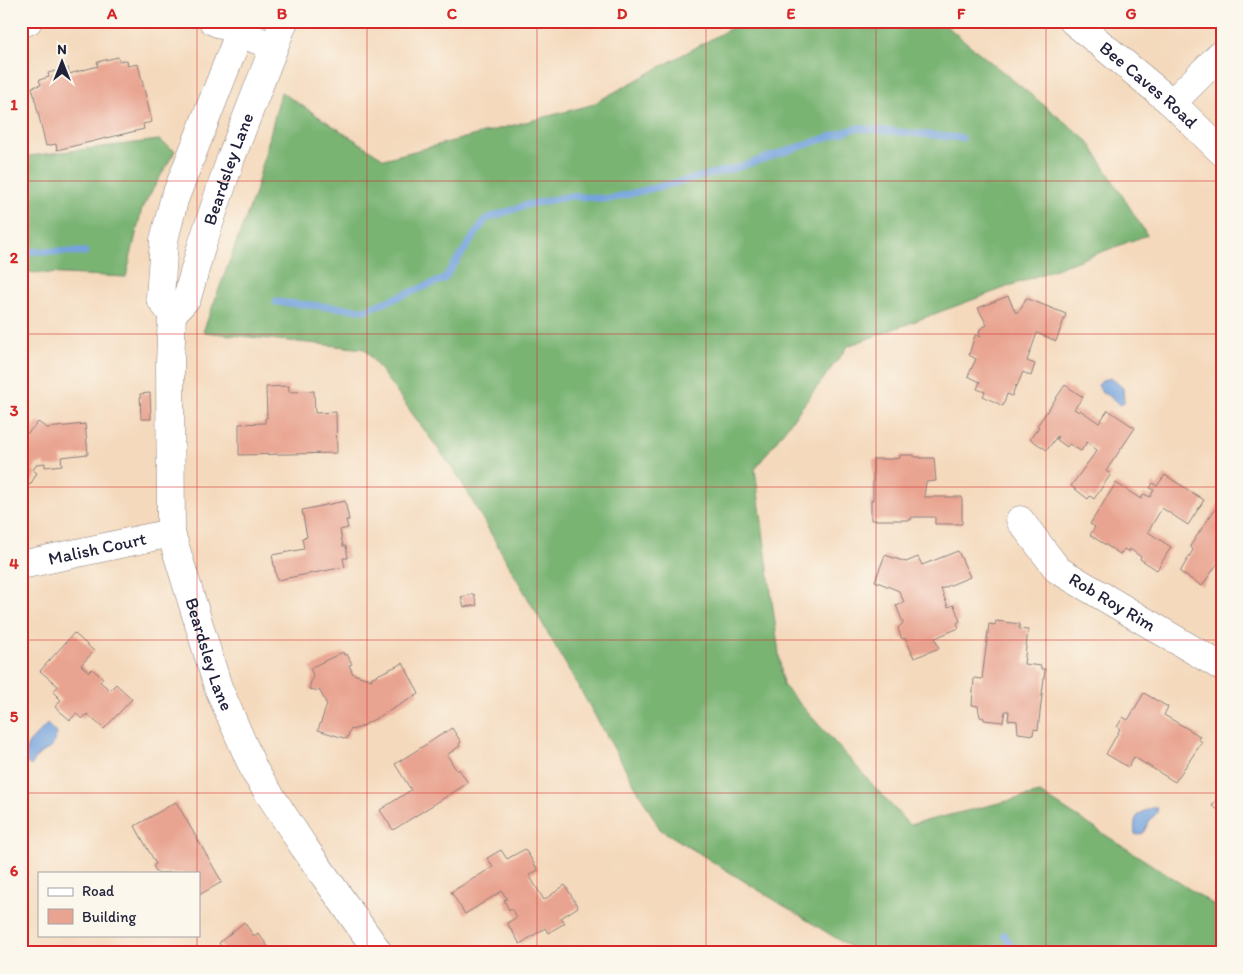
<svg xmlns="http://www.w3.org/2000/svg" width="1243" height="974" font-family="Itim,sans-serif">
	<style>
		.forest { fill: #79b473; stroke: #4e6b57 }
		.water { fill: #74a3dd; stroke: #4b628c }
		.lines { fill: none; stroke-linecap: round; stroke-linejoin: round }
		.stream { stroke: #74a3dd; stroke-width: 7 }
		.building { fill: #e9a491 }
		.minor-casing { stroke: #8b7e7c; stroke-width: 29 }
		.major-casing { stroke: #8b7e7c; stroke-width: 29 }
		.minor { stroke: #fff; stroke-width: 28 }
		.major { stroke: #fff; stroke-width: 28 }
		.grid { fill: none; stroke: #d62828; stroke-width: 1; stroke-opacity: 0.55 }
		.labels { text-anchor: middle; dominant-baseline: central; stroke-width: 4; stroke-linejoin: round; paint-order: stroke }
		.street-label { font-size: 18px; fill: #22223b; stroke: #fbf7ec }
		.neatline { fill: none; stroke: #d62828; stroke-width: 2 }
		.grid-label { font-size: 16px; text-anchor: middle; font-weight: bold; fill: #d62828 }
	</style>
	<rect width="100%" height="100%" fill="#fbf7ec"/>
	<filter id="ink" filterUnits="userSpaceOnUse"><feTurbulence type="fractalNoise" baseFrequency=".02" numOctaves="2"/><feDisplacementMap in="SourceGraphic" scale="10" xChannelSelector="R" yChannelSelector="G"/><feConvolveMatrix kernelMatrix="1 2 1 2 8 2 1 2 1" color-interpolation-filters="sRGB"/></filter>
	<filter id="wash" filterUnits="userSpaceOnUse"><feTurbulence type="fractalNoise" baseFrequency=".0096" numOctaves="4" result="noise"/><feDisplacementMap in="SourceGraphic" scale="20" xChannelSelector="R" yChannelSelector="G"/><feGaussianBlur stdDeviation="1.12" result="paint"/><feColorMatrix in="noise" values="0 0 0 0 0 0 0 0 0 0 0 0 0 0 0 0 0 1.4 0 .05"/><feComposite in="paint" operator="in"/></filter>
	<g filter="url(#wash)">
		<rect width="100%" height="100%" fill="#f4d9bc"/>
		<path class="forest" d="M744 21H940L1088 141 1147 235 848 346 755 469 783 685 909 825 1040 793 1222 910V953H860L660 829 458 476 365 349 203 332 255 193 281 92 384 159 591 105Z
			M159 140 175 151 142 208 126 277 21 272V157Z"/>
		<path class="water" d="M1111 378 1123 388 1124 402 1121 405C1115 403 1113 396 1102 393L1098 385 1103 380Z
			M47 724 57 734 52 747 38 755 31 766 23 760 28 744Z
			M1151 808H1157V813L1150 820 1143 833 1138 835 1135 834C1133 817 1137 814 1151 808Z"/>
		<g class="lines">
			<path class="stream" d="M21 251 85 252
				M276 302 365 310 444 279 486 219 526 205 571 196 609 199 736 168 856 128 962 138
				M1004 935 1016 953"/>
		</g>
		<g id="blocks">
			<path class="building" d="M118 57 119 61 127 60 128 66 138 64 152 122 143 124 144 129 57 150 56 144 46 146 32 87 41 85 39 80 49 77 48 73 68 68 69 74 98 66 97 62Z
				M1008 296 1016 313 1021 309 1026 298 1066 314 1056 341 1037 333 1027 361 1035 364 1031 376 1023 372 1017 386 1016 385 1012 396 1007 394 1003 406 983 396 985 392 977 389 980 382 968 376 976 359 969 355 975 335 981 337 979 333 980 329 987 325 978 308Z
				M1065 385 1083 397 1074 409 1079 412 1080 410 1099 423 1108 410 1135 428 1106 471 1111 474 1094 499 1090 496 1088 499 1071 486 1097 450 1087 442 1081 451 1069 444 1067 447 1056 439 1058 437 1057 436 1047 450 1030 439 1039 427 1037 426Z
				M289 386V392L314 391 315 413 336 412 337 453 239 455V424L265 423V418H267L266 387Z
				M150 393 151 419H141L140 394Z
				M38 422 47 428 85 424 88 454 61 457 62 465 45 467V463L37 464 33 470 37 473 30 485 24 482 21 484V434L28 433Z
				M900 455H914V457H920V458H934L936 481 926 482 924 497H962V524H935V517H911V520H871V500H873V459H893L900 458Z
				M1165 475 1204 500 1188 525 1162 508 1148 532 1171 547 1157 570 1140 559 1141 557 1130 549 1129 552 1124 549 1120 554 1090 535 1095 527 1090 524 1116 483 1141 499 1144 494 1150 497 1154 490 1150 488 1153 483 1157 486Z
				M25 489 27 505H24L25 511H21V490Z
				M1222 499V557L1202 586 1180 572 1193 550 1190 546Z
				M345 501 349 520H346L348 528 340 530 343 546H346L348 558H343L345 567 277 580 272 555 304 549 302 538 307 537 302 510Z
				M958 551 970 577 941 589 948 607 954 605 960 621 957 623 959 628 935 638 939 648 914 658 906 639 901 638 898 628 903 623 896 605 904 602 899 591 875 581 885 555 906 562 918 557 922 565Z
				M474 594 477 605 464 607 461 597Z
				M996 621 1020 624 1019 629 1028 630 1024 664 1041 666V669H1045L1038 730 1034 729 1033 735 1018 733 1017 721 1008 720 1009 711H1005L1003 722 984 720V718L980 717 978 706 972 705 974 678 982 679 989 624 995 625Z
				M74 633 94 651 81 665 89 672 92 669 103 678 100 682 110 690 116 684 132 699 104 729 87 714 82 719 76 714 70 720 55 707 61 700 53 692 58 686 40 671Z
				M343 652 344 655 347 654 352 664 349 665 353 674 372 680 371 678 403 663 419 694 359 728 350 730 347 739 318 730 327 705 320 691 309 689 313 675 310 668Z
				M1144 693 1168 707 1164 715 1200 736 1198 739 1202 742 1175 782 1134 757 1128 767 1106 754 1120 729 1117 727 1123 717 1128 720Z
				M452 728 461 742 459 744 460 746 447 755 457 771 459 769 468 783 393 830 380 810 411 790 395 764Z
				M1222 791V812L1212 806Z
				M176 802 222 882 199 895V873H157L153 866 156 864 135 826Z
				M525 849 538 870 529 875 544 900 565 885 578 907 561 918 565 923 548 933 545 928 520 944 507 923 517 917 511 908 509 910 504 900 507 899 502 891 465 914 451 892 493 867 487 858 501 850 507 859Z
				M244 922 254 936 258 933 273 953H226L219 943Z"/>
		</g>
	</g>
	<g filter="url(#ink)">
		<use href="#blocks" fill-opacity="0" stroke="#8b7e7c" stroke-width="1"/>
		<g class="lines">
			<g class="minor-casing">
				<g id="minor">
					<path d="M213 21 257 40"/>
					<path id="s1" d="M244 21 174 200 164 240 160 298 172 314 187 298 201 248 231 158 284 21"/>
					<path d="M21 24 28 21"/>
					<path d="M1172 103 1222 53"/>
					<path id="s2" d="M172 314 170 363 171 533 218 687 255 772 304 847 379 953"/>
					<path id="s3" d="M1020 520 1058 570 1222 667"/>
					<path id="s4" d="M21 565 171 533"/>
				</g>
			</g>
			<g class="major-casing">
				<g id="major">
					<path id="s5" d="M1073 21 1172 103 1222 152"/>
				</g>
			</g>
			<use href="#minor" class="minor"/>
			<use href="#major" class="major"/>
		</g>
	</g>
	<path class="grid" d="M197 21V873M367 21V953M537 21V953M706 21V953M876 21V953M1046 21V953M21 181H1222M21 334H1222M21 487H1222M21 640H1222M21 793H1222M197 935V953"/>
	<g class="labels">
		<g class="street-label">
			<text stroke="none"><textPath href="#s5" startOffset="99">Bee Caves Road</textPath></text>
			<text stroke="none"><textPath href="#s1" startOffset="469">Beardsley Lane</textPath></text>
			<text stroke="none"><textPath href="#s4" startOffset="78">Malish Court</textPath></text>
			<text stroke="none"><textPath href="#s3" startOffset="126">Rob Roy Rim</textPath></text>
			<text stroke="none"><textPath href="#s2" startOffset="346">Beardsley Lane</textPath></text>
		</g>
	</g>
	<rect width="1243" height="974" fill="none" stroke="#fbf7ec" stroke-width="55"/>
	<rect x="38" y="872" width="162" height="65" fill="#fbf7ec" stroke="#a4a2a5"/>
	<rect x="48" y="888" width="25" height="8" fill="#ffffff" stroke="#a4a2a5"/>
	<text x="82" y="896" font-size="15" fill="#22223b">Road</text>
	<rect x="48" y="909" width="25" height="15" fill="#e9a491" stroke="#a4a2a5"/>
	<text x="82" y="922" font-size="15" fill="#22223b">Building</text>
	<g transform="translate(62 62)" stroke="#fbf7ec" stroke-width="4" paint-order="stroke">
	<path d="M0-4L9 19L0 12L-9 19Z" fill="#22223b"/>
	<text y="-8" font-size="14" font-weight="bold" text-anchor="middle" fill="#22223b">N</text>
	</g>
	<rect x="28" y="28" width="1188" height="918" class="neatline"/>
	<g class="grid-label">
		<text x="112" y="19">A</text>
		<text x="282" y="19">B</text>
		<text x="452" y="19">C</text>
		<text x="622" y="19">D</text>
		<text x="791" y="19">E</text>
		<text x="961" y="19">F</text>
		<text x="1131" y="19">G</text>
		<text x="14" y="110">1</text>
		<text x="14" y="263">2</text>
		<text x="14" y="416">3</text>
		<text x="14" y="569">4</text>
		<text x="14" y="722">5</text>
		<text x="14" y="876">6</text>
	</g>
</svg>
